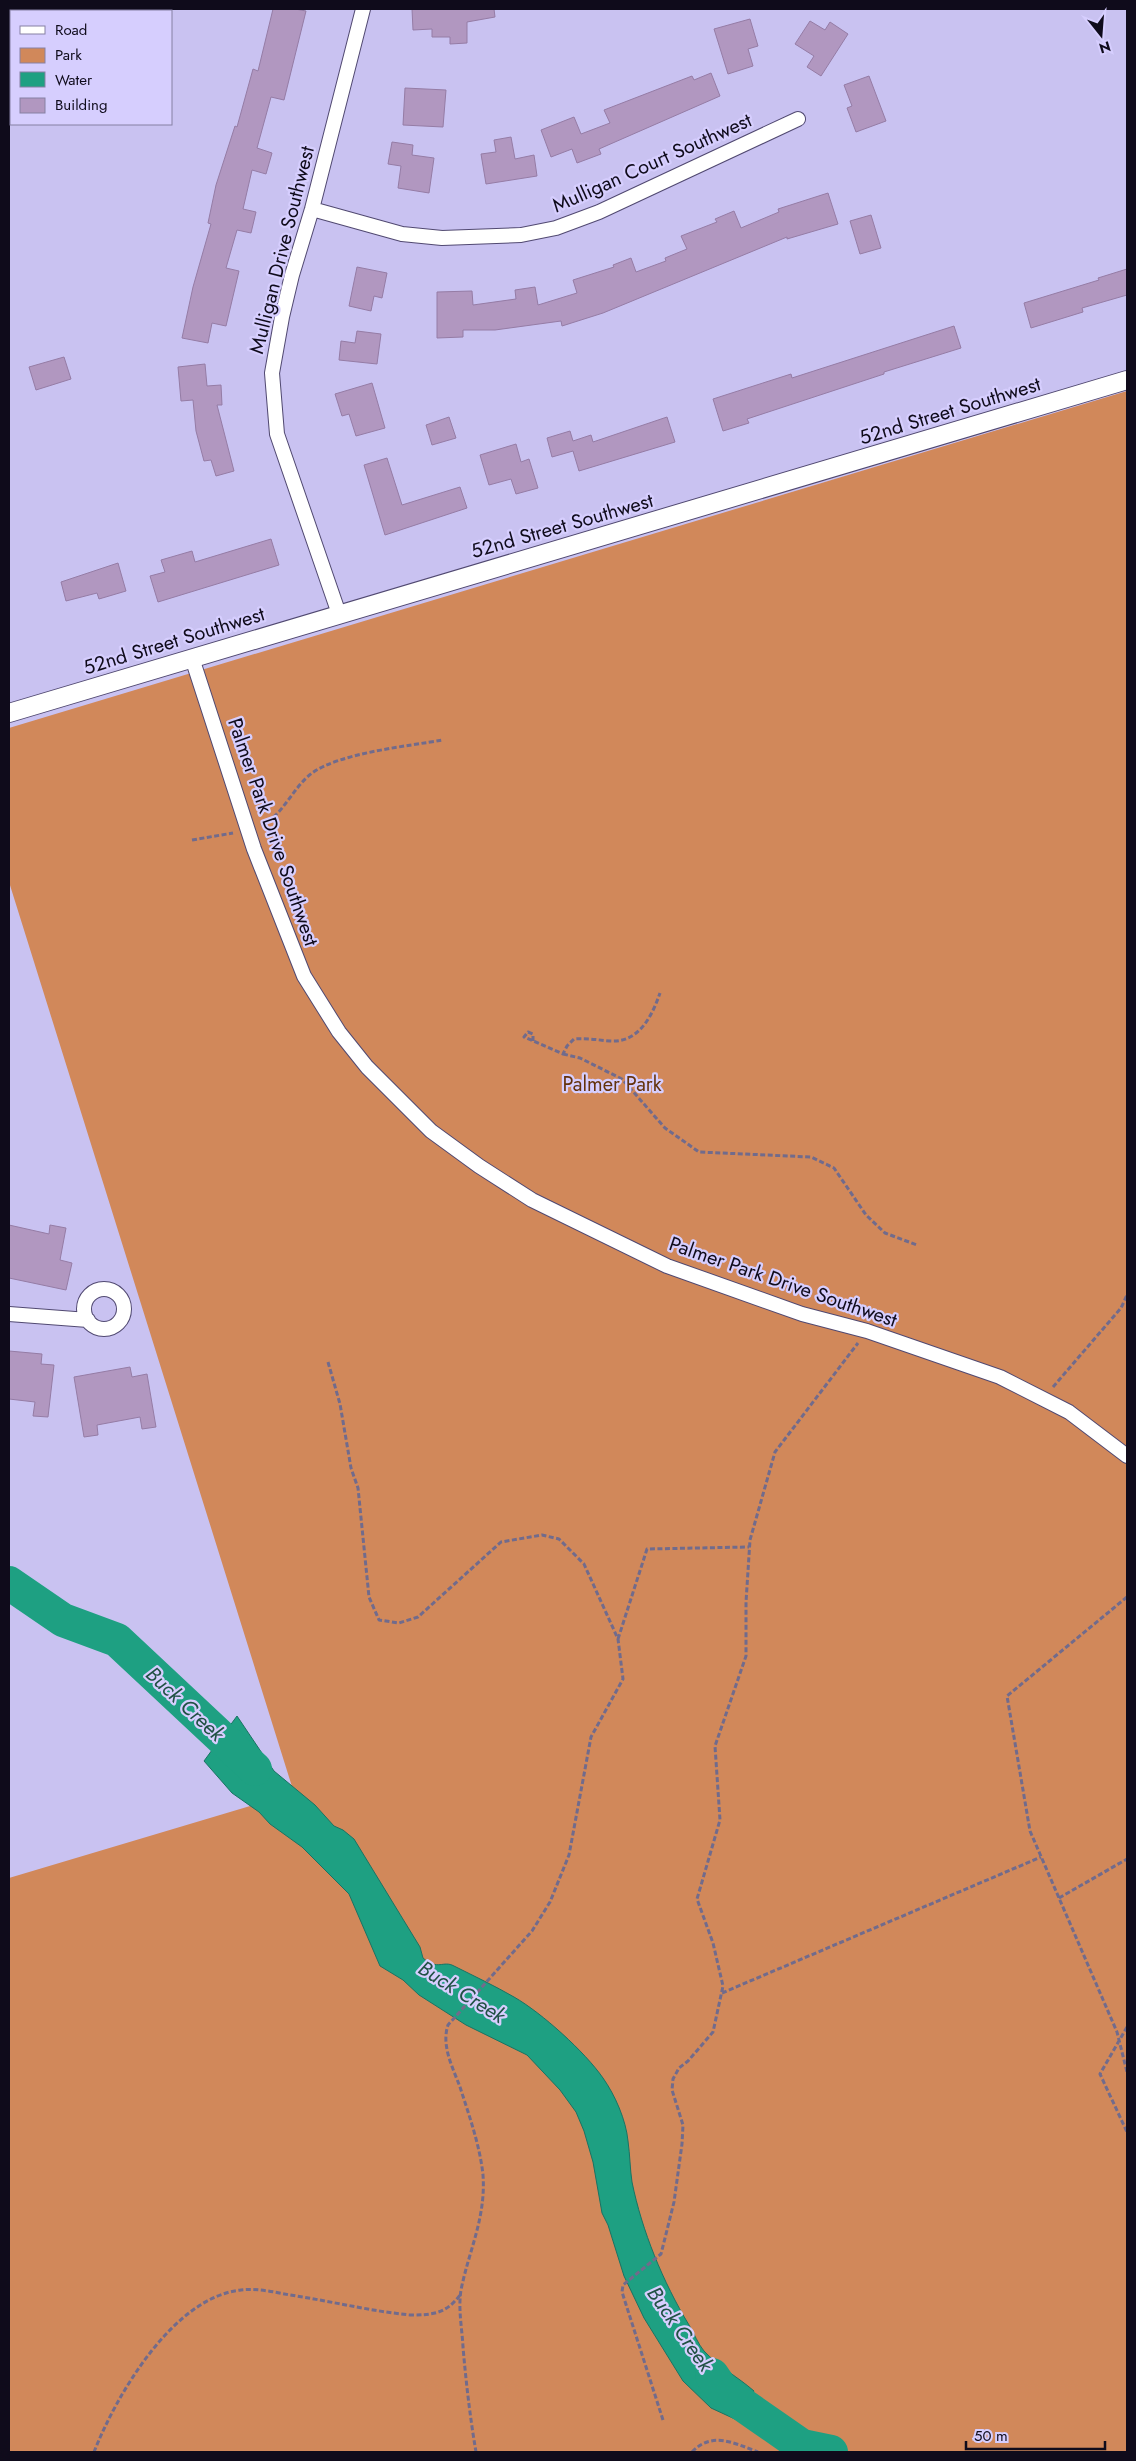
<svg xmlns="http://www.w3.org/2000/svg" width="1136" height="2461" font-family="Jost,sans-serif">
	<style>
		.green { fill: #d1885a }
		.water { fill: #1ea082; stroke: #1a7363 }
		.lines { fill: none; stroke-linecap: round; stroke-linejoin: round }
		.river { stroke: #1ea082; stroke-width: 34 }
		.building { fill: #b197c0; stroke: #957ca5 }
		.minor-casing { stroke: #514971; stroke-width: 16 }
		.tertiary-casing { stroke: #514971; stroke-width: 20 }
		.path { stroke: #716b8c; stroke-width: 3; stroke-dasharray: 5 2.5; stroke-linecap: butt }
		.minor { stroke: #fff; stroke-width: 14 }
		.tertiary { stroke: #fff; stroke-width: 18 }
		.labels { text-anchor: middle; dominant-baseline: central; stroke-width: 4.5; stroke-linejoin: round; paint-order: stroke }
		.street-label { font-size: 20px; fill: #0f0b1b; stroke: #d6cefe }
		.park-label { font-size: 20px; fill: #64320b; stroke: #d6cefe }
		.water-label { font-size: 21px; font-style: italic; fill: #205144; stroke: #d6cefe }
	</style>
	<rect width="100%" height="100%" fill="#c9c2f1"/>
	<path class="green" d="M1127 391V2452H9V1878L294 1793 9 882V728Z"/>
	<path class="water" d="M237 1716 274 1771 315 1805 334 1826 343 1830 354 1839 420 1947 423 1958C438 1971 443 1960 454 1966 474 1976 495 1986 514 1997 542 2013 585 2052 603 2078 615 2095 626 2120 628 2141 630 2155 630 2169 632 2182 642 2231 663 2282 689 2325 694 2333 698 2344 704 2351 719 2367 738 2377 754 2391L737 2420 711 2408 683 2381 644 2318 624 2276 608 2225 602 2213 593 2162 584 2131 576 2112 560 2090 527 2055 466 2025 419 1995 403 1980 380 1966 349 1894 302 1847 270 1824 259 1812 232 1793 204 1761Z"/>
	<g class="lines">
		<path class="river" d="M9 1583 63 1620 117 1640 255 1769
			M712 2375 723 2391 802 2446 831 2452"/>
	</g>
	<path class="building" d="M273 9H295L306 11 284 100 271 97 257 148 272 153 266 174 252 170 243 209 256 212 251 233 237 230 226 268 239 271 226 326 212 323 208 343 182 338 193 287 211 224 208 223 216 185 235 126 237 127 253 69 258 71Z
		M412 9H494L495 17 467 22V43L450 44V37H432V29L413 30Z
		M750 19 758 46 748 49 753 66 728 74 714 29Z
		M810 21 825 30 830 22 848 34 821 76 807 67 814 56 795 44Z
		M711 73 720 96 599 149 601 154 577 163 572 149 551 157 541 130 574 117 581 134 610 123 604 110 692 76 694 80Z
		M869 76 886 121 856 132 847 108 852 106 844 85Z
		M405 88 446 90 443 127 403 125Z
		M511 137 515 159 534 155 537 176 486 184 481 154 496 152 494 140Z
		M392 142 413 145 412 155 434 158 429 193 398 188 401 166 388 164Z
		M828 193 838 224 787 239V237L603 313 562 326 561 321 495 330H463V337L437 338V292L472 291 473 305 516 299 515 290 535 287 538 305 577 293 573 280 614 267 613 265 631 258 636 272 666 261 665 258 687 249 681 236 717 222 715 219 734 211 741 228 779 212 778 209Z
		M871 215 881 248 860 254 850 221Z
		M357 267 387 273 382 298 374 296 371 311 349 306Z
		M1127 269V295L1082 308 1083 312 1031 328 1024 303 1099 280 1098 278Z
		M954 326 961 348 884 372V374L747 419 749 423 723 431 713 399 791 374 792 378Z
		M357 331 381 334 377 364 339 360 341 341 355 343Z
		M64 357 71 379 36 390 29 367Z
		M205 364 207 386 221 385 222 405H217L234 471 216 476 211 460 204 461 196 431 193 400 181 401 178 367Z
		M372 383 385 428 356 436 349 414 342 416 335 394Z
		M449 417 456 438 432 445 426 425Z
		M667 417 675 442 579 471 573 451 552 457 547 438 570 431 573 441 591 435 593 442Z
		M516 444 521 462 529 459 538 488 516 494 511 479 489 485 480 455Z
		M387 458 402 505 460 487 467 508 385 535 364 465Z
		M271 539 279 565 158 602 150 576 165 572 161 560 192 551 195 562Z
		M118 563 126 591 99 599 97 593 66 601 61 582Z
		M9 1225 49 1234 50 1225 66 1228 60 1260 72 1263 66 1290 9 1278Z
		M9 1351 42 1354 41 1364 54 1365 48 1417 33 1416 35 1402 9 1399Z
		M130 1367 132 1377 147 1374 156 1427 142 1429 140 1417 97 1425 98 1435 84 1437 74 1377Z"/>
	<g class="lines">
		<g class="minor-casing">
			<path id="minor" d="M312 209 402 234 442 238 521 235 556 228 599 212 798 119
				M339 614 277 434 272 373 282 317 292 275 312 209 363 9
				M192 658 254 849 304 976 339 1032 367 1067 431 1131 479 1166 532 1200 667 1266 802 1314 867 1331 1000 1377 1069 1412 1127 1456
				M84 1309a20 20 0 1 1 40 0a20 20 0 1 1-40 0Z
				M9 1314 88 1320"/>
		</g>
		<g class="tertiary-casing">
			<path id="tertiary" d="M9 713 1127 380"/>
		</g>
		<path class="path" d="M261 825C283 816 293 787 312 773 340 753 408 746 443 740
			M192 840 233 833
			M533 1041V1034L528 1032 524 1037 563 1054 567 1046 574 1039C587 1038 598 1040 610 1041 639 1043 652 1016 660 993
			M563 1054 580 1058 622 1079 665 1128 699 1152 811 1157 834 1168 866 1215 885 1233 917 1245
			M328 1362 340 1404 351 1468 358 1488 369 1597 379 1620 399 1623 418 1617 501 1542 542 1535 559 1539 584 1564 618 1639 623 1679 591 1737 569 1855 550 1902 532 1931 448 2025C441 2046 453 2068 460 2087 469 2115 480 2146 483 2175 486 2218 469 2250 461 2290 458 2309 462 2328 463 2347 466 2382 470 2417 476 2452
			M1053 1387 1121 1308 1127 1295
			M1127 1597 1007 1696 1030 1831 1117 2032 1127 2072
			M618 1639 647 1549 749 1547
			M1059 1898 1127 1859
			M722 1993 1041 1857
			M1127 2027 1100 2074 1127 2132
			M663 2420 622 2292 623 2285 661 2254 674 2202 682 2144 683 2125 672 2090 673 2079 679 2068 688 2061 713 2032 723 1986 713 1943 697 1899 720 1820 715 1746 746 1656V1602L750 1540 775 1452 858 1343
			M94 2452C116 2396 173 2297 241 2290 257 2288 274 2292 290 2295 330 2301 370 2311 410 2315 432 2315 446 2314 460 2295
			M692 2452C712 2431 734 2443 758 2452"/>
		<use href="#minor" class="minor"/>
		<use href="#tertiary" class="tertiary"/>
	</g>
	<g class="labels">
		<g class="street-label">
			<text transform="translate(652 163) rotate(-24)">Mulligan Court Southwest</text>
			<text transform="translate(282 250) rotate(-76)">Mulligan Drive Southwest</text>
			<text transform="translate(950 411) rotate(-17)">52nd Street Southwest</text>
			<text transform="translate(562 526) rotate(-16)">52nd Street Southwest</text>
			<text transform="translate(174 641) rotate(-17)">52nd Street Southwest</text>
			<text transform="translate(273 832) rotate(71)">Palmer Park Drive Southwest</text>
			<text transform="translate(783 1282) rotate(19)">Palmer Park Drive Southwest</text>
		</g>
		<g class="park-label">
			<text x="612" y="1084">Palmer Park</text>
		</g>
		<g class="water-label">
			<text transform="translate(185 1704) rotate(43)">Buck Creek</text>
			<text transform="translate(462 1992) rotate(32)">Buck Creek</text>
			<text transform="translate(680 2329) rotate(55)">Buck Creek</text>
		</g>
	</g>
	<rect width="1136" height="2461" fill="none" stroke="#0f0b1b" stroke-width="20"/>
	<rect x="10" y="10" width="162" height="115" fill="#d6cefe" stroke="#8680a3"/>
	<rect x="20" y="26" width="25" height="8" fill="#ffffff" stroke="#8680a3"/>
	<text x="55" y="35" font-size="15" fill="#0f0b1b">Road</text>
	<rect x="20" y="48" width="25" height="15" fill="#d1885a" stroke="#8680a3"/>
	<text x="55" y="60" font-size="15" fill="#0f0b1b">Park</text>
	<rect x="20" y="72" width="25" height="15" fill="#1ea082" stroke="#8680a3"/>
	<text x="55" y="85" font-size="15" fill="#0f0b1b">Water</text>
	<rect x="20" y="98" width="25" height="15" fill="#b197c0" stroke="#8680a3"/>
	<text x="55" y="110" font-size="15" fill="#0f0b1b">Building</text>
	<g transform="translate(1101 35) rotate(163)" stroke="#d6cefe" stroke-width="4" paint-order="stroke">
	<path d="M0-4L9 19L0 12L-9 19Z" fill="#0f0b1b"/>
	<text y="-8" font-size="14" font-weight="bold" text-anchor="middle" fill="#0f0b1b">N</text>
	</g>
	<path d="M966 2441v8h139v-8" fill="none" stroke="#0f0b1b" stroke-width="2.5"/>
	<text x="974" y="2441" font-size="15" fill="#0f0b1b" stroke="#d6cefe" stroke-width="4" paint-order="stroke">50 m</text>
</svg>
